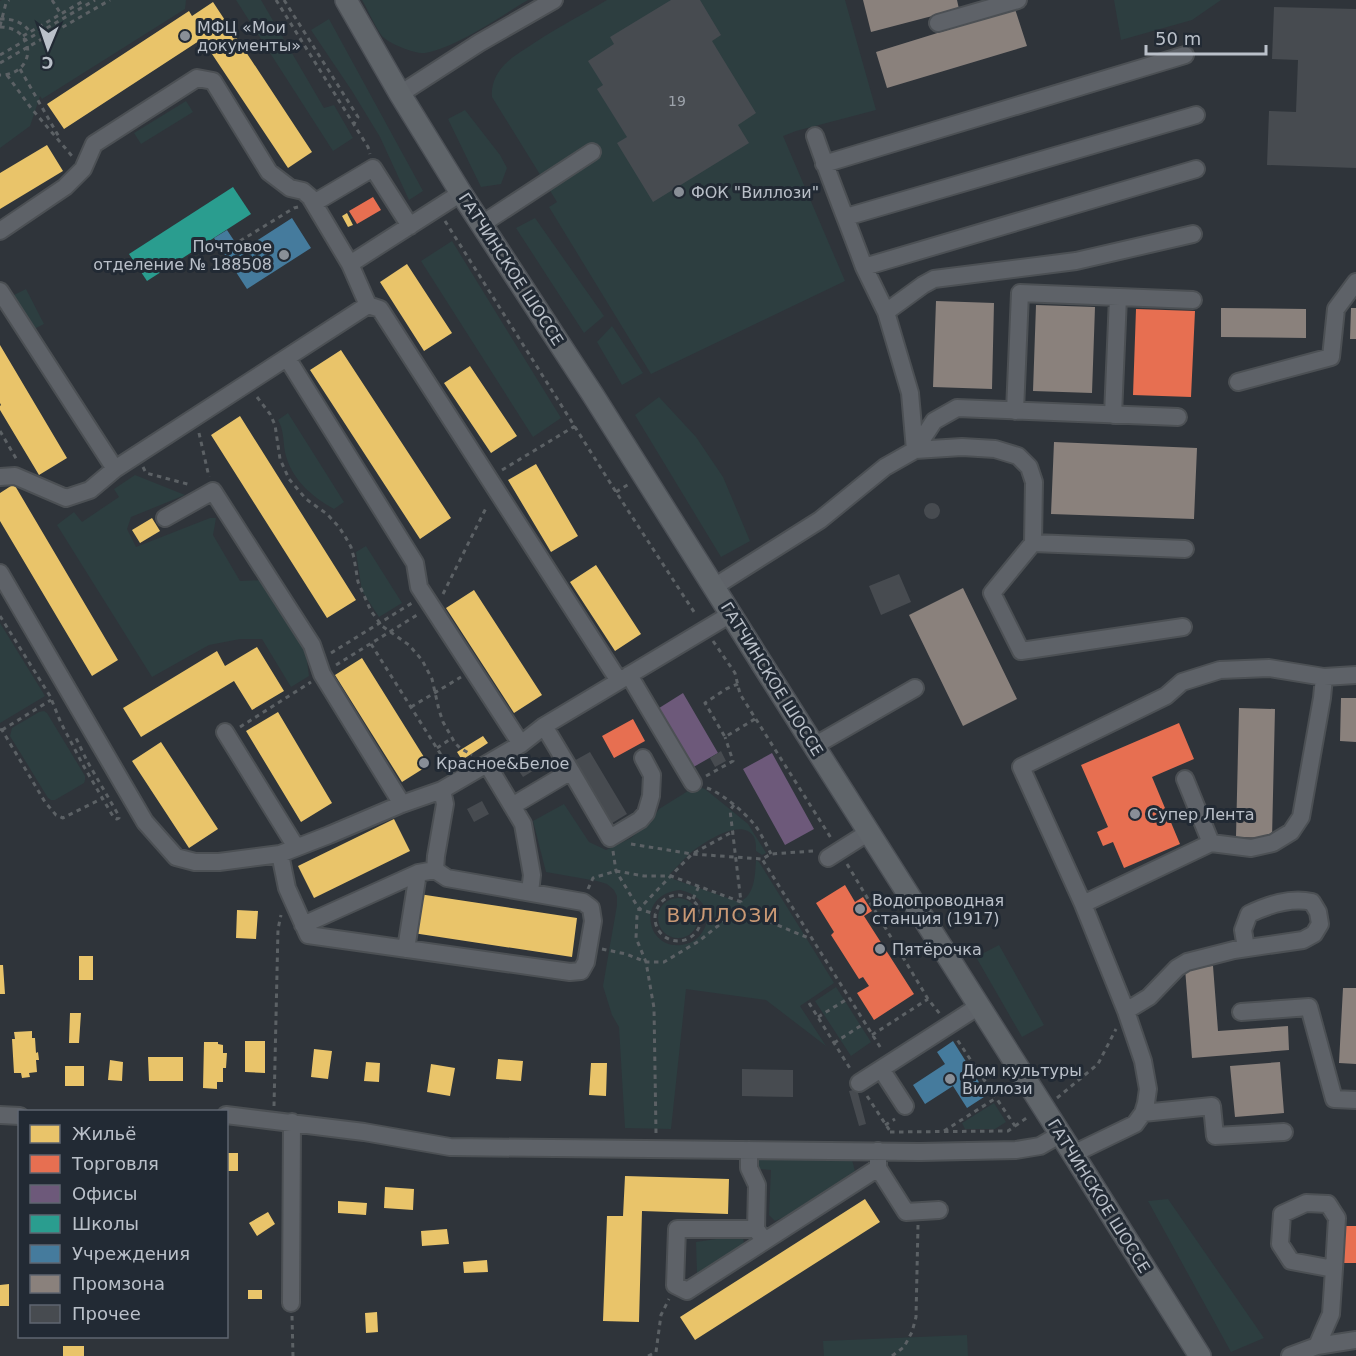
<svg xmlns="http://www.w3.org/2000/svg" width="1356" height="1356" font-family="'DejaVu Sans',sans-serif">
	<style>
		.green { fill: #2d3e40; fill-rule: evenodd }
		.homes { fill: #e9c46a }
		.shops { fill: #e76f51 }
		.offices { fill: #6d597a }
		.schools { fill: #2a9d8f }
		.public { fill: #457b9d }
		.industry { fill: #8a817c }
		.building { fill: #474b50 }
		.lines { fill: none; stroke-linecap: round; stroke-linejoin: round }
		.minor-casing { stroke: #4c5054; stroke-width: 20 }
		.major-casing { stroke: #4c5056; stroke-width: 24 }
		.path { stroke: #5c6165; stroke-width: 3; stroke-dasharray: 4.5 4.5; stroke-linecap: butt }
		.minor { stroke: #5e6268; stroke-width: 16 }
		.major { stroke: #60656a; stroke-width: 21 }
		.poi-dot { fill: #898f97; stroke: #222a34; stroke-width: 2 }
		.labels { text-anchor: middle; dominant-baseline: central; stroke-width: 6; stroke-linejoin: round; paint-order: stroke }
		.number-label { font-size: 14px; fill: #9da3ab }
		.poi-label { font-size: 16px; fill: #bac0c9; stroke: #222a34; text-anchor: start }
		.street-label { font-size: 16px; fill: #bac0c9; stroke: #222a34 }
		.quarter-label { font-size: 20px; letter-spacing: 1.5px; fill: #ca9975; stroke: #222a34 }
	</style>
	<rect width="100%" height="100%" fill="#2f343a"/>
	<path class="green" d="M2 0H186L185 9 42 99 40 96 30 126 0 148V1Z
		M236 0H261L324 108 334 105 353 138 333 151Z
		M362 0H528C499 17 458 47 425 53 415 54 390 44 383 37 377 31 367 8 362 0Z
		M607 0H845L876 110 796 131 783 136 845 281 651 374 549 207 557 202 492 97C491 88 494 78 500 70 506 61 516 55 525 49 551 31 580 16 607 0Z
		M1114 0H1221L1192 20 1121 40Z
		M329 19 423 191 409 200 380 137 352 91 311 30Z
		M186 101 193 112 141 144 134 133Z
		M465 110 500 155 507 168 501 184 481 187 448 119Z
		M535 218 604 316 584 333 516 228Z
		M452 241 561 418 533 437 421 261Z
		M26 289 44 324 30 331 12 296Z
		M612 326 643 373 622 385 597 342Z
		M659 397 696 437 723 477 750 541 721 557 635 415Z
		M288 413 344 502 334 509C311 496 291 479 285 452 283 441 284 430 278 420Z
		M135 475 185 495 131 517 127 529 136 547 210 518H216L213 535 240 581 263 580 305 646 309 676 291 687 262 639H240L209 645 152 677 57 525 74 512 82 522 119 497 114 489Z
		M366 546 402 603 379 617 362 591 356 552Z
		M0 623 45 696 0 723Z
		M44 711 47 713 85 776V780L84 783 55 800H51L48 798 10 736 12 728 39 712Z
		M696 786 705 789 748 824 766 853 762 855 756 851C756 846 756 841 754 837 742 817 707 841 694 850 685 857 678 866 670 874L673 879 739 902C755 896 755 875 756 860L759 862 834 983 800 1006 826 1046 766 1000 686 989 671 1129 625 1128 619 1027 612 1015 603 986 617 905V896L614 890 607 884 597 881 546 872 533 821 564 804 589 842 606 850 631 838 651 821 659 809ZM680 890C701 894 716 914 701 934 696 941 689 944 681 945 645 949 636 894 680 890Z
		M658 918a20 20 0 1 1 40 0a20 20 0 1 1-40 0Z
		M999 945 1044 1025 1022 1037 976 957Z
		M836 987 871 1042 851 1056 815 1001Z
		M994 1103 1006 1122 995 1129H965L962 1123Z
		M759 1159 852 1160 855 1171 786 1216 775 1221 769 1215 771 1170 759 1169Z
		M1168 1199 1264 1338 1231 1352 1148 1201Z
		M743 1235 744 1246 697 1274 696 1242Z
		M967 1335 968 1356H824L823 1341Z"/>
	<path class="homes" d="M213 2 312 152 288 168 202 39 64 129 47 104 189 11 192 16Z
		M47 145 63 171 0 209V173Z
		M347 213 353 225 348 227 342 216Z
		M407 264 452 333 424 351 380 282Z
		M0 345 67 458 39 475 0 410V406L1 405 0 403Z
		M341 350 451 518 420 539 310 370Z
		M470 366 517 436 491 453 444 383Z
		M240 416 356 600 327 618 211 435Z
		M536 464 578 536 551 552 508 480Z
		M14 484 118 660 92 676 0 521V493Z
		M152 518 160 531 140 543 132 530Z
		M596 565 641 634 615 651 570 582Z
		M474 590 542 695 514 713 446 608Z
		M257 647 284 691 252 710 234 681 141 737 123 708 217 651 225 666Z
		M362 658 429 765 402 782 335 675Z
		M278 712 332 803 301 822 246 731Z
		M483 736 488 743 462 760 457 752Z
		M161 742 218 829 189 848 132 761Z
		M394 819 410 851 314 898 298 866Z
		M419 894 577 918 572 957 413 933Z
		M237 910 258 911 256 939 236 938Z
		M79 956H93V980H79Z
		M0 965H3L5 994H0Z
		M70 1013H81L79 1043H69Z
		M32 1031V1038H35L36 1053 38 1052 39 1060H36L37 1072 29 1073 30 1077 22 1078 21 1073H14L12 1039H15L14 1032Z
		M245 1041H265V1073L245 1072Z
		M204 1042H218V1044L223 1045V1053H227L226 1068H223V1082H217V1089L203 1088Z
		M314 1049 332 1051 328 1079 311 1077Z
		M148 1057H183V1081H149Z
		M498 1059 523 1061 521 1081 496 1079Z
		M110 1060 123 1062 122 1081 108 1080Z
		M366 1062 380 1063 379 1082 364 1081Z
		M591 1063H607L606 1096 589 1095Z
		M431 1064 455 1068 450 1096 427 1092Z
		M65 1066H84V1086H65Z
		M226 1153H238V1171H226Z
		M625 1176 729 1179 728 1214 642 1211 639 1322 603 1321 607 1216H623Z
		M385 1187 414 1189 413 1210 384 1208Z
		M865 1199 880 1222 695 1340 680 1317Z
		M338 1201 367 1203 366 1215 338 1213Z
		M268 1212 275 1224 257 1236 249 1223Z
		M447 1229 449 1244 422 1246 421 1231Z
		M487 1260 488 1272 464 1273 463 1262Z
		M9 1284V1306H0V1285Z
		M248 1290H262V1299H248Z
		M377 1312 378 1332 366 1333 365 1313Z
		M63 1346H84V1356H63Z"/>
	<path class="shops" d="M373 197 381 210 357 224 349 211Z
		M1136 309 1195 311 1191 397 1133 395Z
		M633 719 645 741 614 758 602 736Z
		M1179 723 1194 759 1152 777 1180 844 1124 868 1113 842 1103 846 1097 832 1108 827 1081 765Z
		M845 885 855 902 863 897 872 911 864 916 914 994 874 1020 857 993 869 986 863 977 859 979 831 935 834 932 816 903Z
		M1343 1226H1356V1263H1344Z"/>
	<path class="offices" d="M683 693 718 753 690 769 656 710Z
		M772 753 814 829 785 845 743 769Z"/>
	<path class="schools" d="M233 187 251 214 147 281 129 254Z"/>
	<path class="public" d="M292 218 311 248 247 289 214 238 227 230 241 251Z
		M953 1041 987 1095 967 1108 953 1086 925 1104 913 1085 945 1064 937 1052Z"/>
	<path class="industry" d="M863 0H957L959 9 871 32Z
		M1015 9 1027 46 887 88 876 52Z
		M936 301 994 303 992 389 933 387Z
		M1036 305 1095 307 1092 393 1033 391Z
		M1221 308 1306 309V338L1221 337Z
		M1351 308H1356V339H1350Z
		M1054 442 1197 448 1194 519 1051 514Z
		M963 588 1017 699 963 726 909 615Z
		M1341 698H1356V742L1340 741Z
		M1239 708 1275 709 1272 838 1236 837Z
		M1213 966 1218 1031 1288 1026 1289 1050 1192 1058 1185 968Z
		M1343 988H1356V1064L1339 1063Z
		M1280 1062 1284 1113 1235 1117 1230 1066Z"/>
	<path class="building" d="M671 0H700L721 35 712 41 756 113 738 125 749 143 653 202 617 143 627 137 597 89 603 85 588 61 614 44 610 37Z
		M1274 7 1356 9V168L1267 165 1269 111 1296 112 1298 60 1272 59Z
		M924 511a8 8 0 1 1 16 0a8 8 0 1 1-16 0Z
		M899 574 911 602 881 615 869 586Z
		M721 751 726 761 715 767 710 758Z
		M590 752 627 814 609 825 572 762Z
		M532 762 536 769 523 777 519 771Z
		M482 801 489 814 474 822 467 809Z
		M742 1069 793 1070V1097L742 1096Z
		M857 1089 866 1124 859 1126 849 1091Z"/>
	<g class="lines">
		<g class="minor-casing">
			<path id="minor" d="M938 23 1018 0
				M400 94 479 43 554 0
				M815 136C830 180 848 223 864 267L1196 169
				M824 164 1185 55
				M314 203 373 168 410 226
				M846 217 1196 115
				M482 224 592 152
				M0 231 65 187 83 169 94 144 197 78 213 81 269 172 290 188 303 191 310 197 350 264
				M864 267 886 312 910 393 915 450
				M0 291 115 469
				M368 305 350 264 461 193
				M886 312 923 285 934 279 1076 261 1193 234
				M287 358 415 563 419 587 521 744
				M1238 382 1331 357 1336 309 1356 282
				M1015 411 1020 293 1193 300
				M1113 415 1118 297
				M915 450 934 421 957 408 1178 417
				M0 477 15 476 66 498 90 490 115 469 368 305 380 309 619 681
				M165 518 213 491 312 645 322 674 402 804
				M0 573 145 822 176 857 195 862H219L280 854 329 835 402 804 442 790 521 744 544 726 731 614
				M714 587 820 520 885 467 915 450 962 447 995 449 1018 456 1029 467 1034 482 1033 543
				M1183 627 1021 651 992 593 1033 543 1185 549
				M629 675 693 783
				M1324 677 1356 675
				M225 732 296 847
				M814 746 915 688
				M487 764 523 824 532 875 530 892
				M571 771 610 838 640 820 646 813 651 796 652 775 643 758
				M1185 779 1211 843
				M512 806 571 771 544 726
				M280 854 287 888 308 935 570 972 581 971 586 962 593 921 591 908 583 902 447 878 435 870 436 856 445 804 442 790
				M828 858 869 832
				M303 925 418 873 435 870
				M406 949 418 873
				M1126 1011 1149 997 1177 968 1187 962 1234 950 1303 940 1314 934 1320 924 1318 912 1312 902C1290 897 1268 905 1249 914L1243 930 1246 948
				M1241 1012 1309 1007 1334 1099 1356 1100
				M881 1069 905 1106
				M859 1083 979 1006
				M1143 1113 1212 1106 1215 1136 1284 1132
				M0 1115 20 1116
				M226 1115 364 1132 450 1147 920 1152 1016 1150 1040 1146 1061 1134
				M749 1150V1168L757 1185 756 1229 761 1236
				M1073 1154 1135 1124 1143 1113 1146 1103 1148 1089 1143 1061 1126 1011 1083 904 1021 767 1166 696 1182 682 1220 670 1269 668 1324 677 1322 698 1301 817 1291 832 1273 843 1251 848 1211 843 1083 904
				M878 1168 906 1212 939 1210
				M756 1229H677L675 1285 687 1291 878 1168V1151
				M291 1303 292 1122
				M1317 1346 1331 1314 1334 1269 1337 1218 1328 1204 1306 1203 1282 1214 1280 1244 1291 1261 1334 1269
				M1290 1356 1317 1346 1356 1340"/>
		</g>
		<g class="major-casing">
			<path id="major" d="M346 0 400 94 461 193 593 395 771 678 1075 1157 1200 1356"/>
		</g>
		<path class="path" d="M52 0 61 14
			M276 0 368 147 370 154
			M284 0 358 117 354 124
			M0 19C12 19 22 21 30 32
			M0 26 6 3 9 0
			M0 27C37 27 37 75 0 75
			M23 36 85 0
			M0 55 95 0
			M0 63 110 0
			M20 69 59 137
			M7 75 31 108 72 156
			M445 221 616 492 696 615
			M240 241 294 208 298 207
			M257 397 270 414 275 425 280 459 289 479 306 499 327 514 339 527 346 538 351 547 354 558 358 582 371 611 382 626 409 645 422 660 432 679 439 710 443 722 455 743 460 748 472 755
			M0 431 17 460
			M199 433 209 477
			M143 467 146 473 191 485
			M502 470 575 426
			M616 492 629 484
			M443 594 487 506
			M0 616 50 696 61 723 83 765 114 818 117 819 119 818V816L87 761 76 738
			M713 641 735 673 740 694 831 838
			M371 644 450 769
			M331 653 412 603
			M336 665 417 615
			M738 684 726 689 705 703 725 737 755 719
			M411 707 461 677
			M240 727 311 682
			M0 729 2 730 45 802 56 815 63 818 103 798
			M2 730 51 700
			M437 748 452 738
			M706 776 733 761 725 737
			M707 788C723 794 743 811 754 824 761 833 766 844 771 854
			M734 805 730 810 741 902
			M631 844 692 854 762 859
			M613 851 616 871 639 909 655 914
			M813 851 771 854 762 859 882 1050
			M847 864 928 999 940 1014
			M588 889 593 878 616 871 644 876H671L741 902 740 909
			M655 918a23 23 0 1 1 46 0a23 23 0 1 1-46 0Z
			M693 899 699 886
			M602 949 626 954 646 962H664L699 941 739 909 811 939
			M809 1003 851 1070
			M818 1017 849 998
			M872 1035 928 999
			M834 1043 865 1023
			M867 1096 890 1131
			M1057 1098 1098 1064 1116 1029
			M274 1106 278 929 281 915
			M885 1125 895 1119
			M1015 1126 1028 1117
			M944 1131 996 1098
			M890 1132 1008 1131 1015 1126 956 1038
			M656 1133 654 1008 646 962 636 938 637 916 639 909 692 854 734 831
			M292 1316 293 1356
			M648 1356 656 1352 661 1315 669 1299
			M892 1356 904 1347 912 1332 916 1317 918 1225"/>
		<use href="#minor" class="minor"/>
		<use href="#major" class="major"/>
	</g>
	<g class="poi-dot">
		<circle cx="185" cy="36" r="6"/>
		<circle cx="679" cy="192" r="6"/>
		<circle cx="284" cy="255" r="6"/>
		<circle cx="424" cy="763" r="6"/>
		<circle cx="1135" cy="814" r="6"/>
		<circle cx="860" cy="909" r="6"/>
		<circle cx="880" cy="949" r="6"/>
		<circle cx="950" cy="1079" r="6"/>
	</g>
	<g class="labels">
		<g class="number-label">
			<text x="677" y="101">19</text>
		</g>
		<g class="poi-label">
			<text x="197" y="27">МФЦ «Мои<tspan x="197" dy="18">документы»</tspan></text>
			<text x="691" y="192">ФОК "Виллози"</text>
			<text x="272" y="246" text-anchor="end">Почтовое<tspan x="272" dy="18">отделение № 188508</tspan></text>
			<text x="436" y="763">Красное&amp;Белое</text>
			<text x="1147" y="814">Супер Лента</text>
			<text x="872" y="900">Водопроводная<tspan x="872" dy="18">станция (1917)</tspan></text>
			<text x="892" y="949">Пятёрочка</text>
			<text x="962" y="1070">Дом культуры<tspan x="962" dy="18">Виллози</tspan></text>
		</g>
		<g class="street-label">
			<text transform="translate(511 269) rotate(57)">ГАТЧИНСКОЕ ШОССЕ</text>
			<text transform="translate(772 679) rotate(58)">ГАТЧИНСКОЕ ШОССЕ</text>
			<text transform="translate(1099 1196) rotate(58)">ГАТЧИНСКОЕ ШОССЕ</text>
		</g>
		<g class="quarter-label">
			<text x="723" y="915">ВИЛЛОЗИ</text>
		</g>
	</g>
	<rect x="18" y="1110" width="210" height="228" fill="#222a34" stroke="#5f6670" stroke-width="1.5"/>
	<rect x="30" y="1125" width="30" height="18" fill="#e9c46a" stroke="#5f6670" stroke-width="1.5"/>
	<text x="72" y="1140" font-size="18" fill="#bac0c9">Жильё</text>
	<rect x="30" y="1155" width="30" height="18" fill="#e76f51" stroke="#5f6670" stroke-width="1.5"/>
	<text x="72" y="1170" font-size="18" fill="#bac0c9">Торговля</text>
	<rect x="30" y="1185" width="30" height="18" fill="#6d597a" stroke="#5f6670" stroke-width="1.5"/>
	<text x="72" y="1200" font-size="18" fill="#bac0c9">Офисы</text>
	<rect x="30" y="1215" width="30" height="18" fill="#2a9d8f" stroke="#5f6670" stroke-width="1.5"/>
	<text x="72" y="1230" font-size="18" fill="#bac0c9">Школы</text>
	<rect x="30" y="1245" width="30" height="18" fill="#457b9d" stroke="#5f6670" stroke-width="1.5"/>
	<text x="72" y="1260" font-size="18" fill="#bac0c9">Учреждения</text>
	<rect x="30" y="1275" width="30" height="18" fill="#8a817c" stroke="#5f6670" stroke-width="1.5"/>
	<text x="72" y="1290" font-size="18" fill="#bac0c9">Промзона</text>
	<rect x="30" y="1305" width="30" height="18" fill="#474b50" stroke="#5f6670" stroke-width="1.5"/>
	<text x="72" y="1320" font-size="18" fill="#bac0c9">Прочее</text>
	<g transform="translate(48 48) rotate(182)" stroke="#222a34" stroke-width="4.5" paint-order="stroke">
	<path d="M0-4.5L10 22L0 15L-10 22Z" fill="#bac0c9"/>
	<text y="-9" font-size="16" font-weight="bold" text-anchor="middle" fill="#bac0c9">С</text>
	</g>
	<path d="M1146 45v9h120v-9" fill="none" stroke="#bac0c9" stroke-width="3"/>
	<text x="1155" y="45" font-size="18" fill="#bac0c9" stroke="#222a34" stroke-width="4.5" paint-order="stroke">50 m</text>
</svg>
